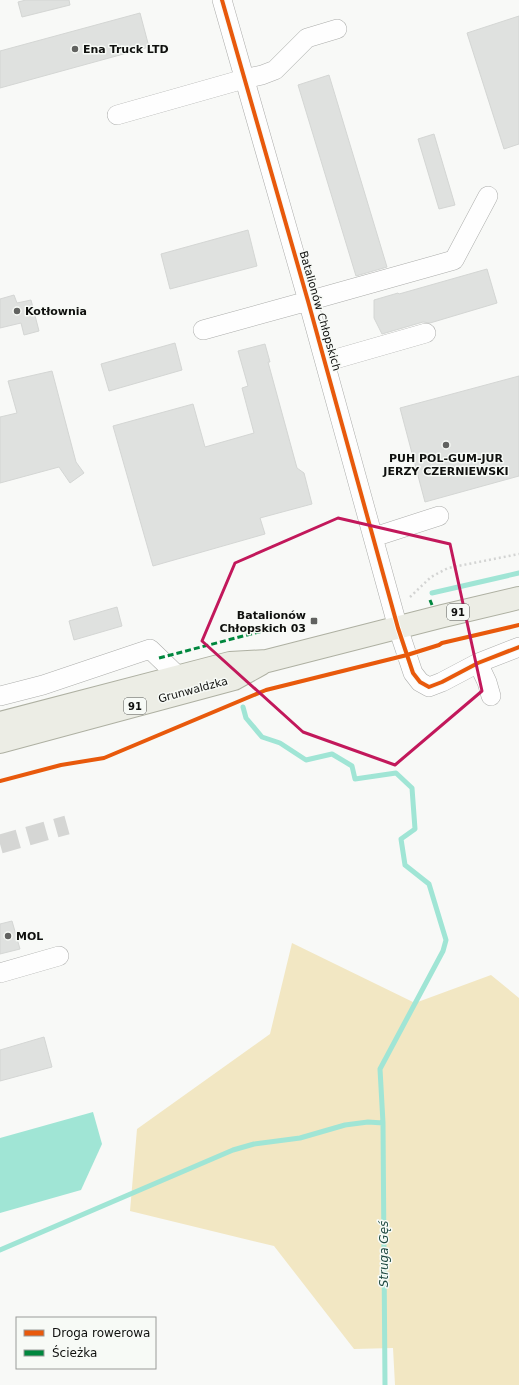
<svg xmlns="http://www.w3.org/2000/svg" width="519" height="1385" font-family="'DejaVu Sans',sans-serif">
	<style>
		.green { fill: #f2e7c3 }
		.water { fill: #a0e5d5 }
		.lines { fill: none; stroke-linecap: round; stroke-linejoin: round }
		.stream { stroke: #a0e5d5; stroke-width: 5 }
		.building { fill: #dfe1df; stroke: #d4d6d4 }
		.minor-tunnel { stroke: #d5d6d4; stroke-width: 19; stroke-dasharray: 19 10; stroke-linecap: butt }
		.minor-casing { stroke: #acadab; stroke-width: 20 }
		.major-casing { stroke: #aeb0a2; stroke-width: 24 }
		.path { stroke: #d3d4d3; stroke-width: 2.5; stroke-dasharray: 2 3; stroke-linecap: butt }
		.minor { stroke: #fefefe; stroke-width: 19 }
		.major { stroke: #ecede5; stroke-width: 22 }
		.quiet { stroke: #00873e; stroke-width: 3; stroke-dasharray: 6 3; stroke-linecap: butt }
		.cycleway-casing { stroke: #f7faf6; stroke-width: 6 }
		.cycleway { stroke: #e8590c; stroke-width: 4 }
		.marked { fill: none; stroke: #c2185b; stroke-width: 3; stroke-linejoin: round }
		.poi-dot { fill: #616260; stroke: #f7faf6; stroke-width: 1.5 }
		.labels { text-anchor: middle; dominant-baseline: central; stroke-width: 3; stroke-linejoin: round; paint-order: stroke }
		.shield { fill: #f7faf6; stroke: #555654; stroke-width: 1 }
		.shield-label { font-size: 10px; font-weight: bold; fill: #0f100e }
		.poi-label { font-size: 11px; font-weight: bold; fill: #0f100e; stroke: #f7faf6; text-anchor: start }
		.street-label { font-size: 11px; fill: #0f100e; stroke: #f7faf6 }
		.water-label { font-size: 12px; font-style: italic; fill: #1e4940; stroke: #f7faf6 }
	</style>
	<rect width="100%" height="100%" fill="#f8f9f7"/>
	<path class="green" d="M292 943 415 1003 491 975 519 998V1385H395L393 1348 354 1349 274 1246 130 1211 137 1129 270 1034Z"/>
	<path class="water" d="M93 1112 102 1144 81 1190 0 1213V1138Z"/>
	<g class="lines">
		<path class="stream" d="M432 593 519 573
			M243 707 246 718 262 737 280 743 306 760 332 754 352 766 355 779 396 773 412 788 415 829 401 839 405 865 429 884 446 940 443 951 380 1069 383 1123 385 1385
			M0 1250 233 1150 254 1144 300 1138 345 1125 368 1122 383 1123"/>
	</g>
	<path class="building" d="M26 0H69L70 5 22 17 18 2Z
		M140 13 149 47 0 88V51Z
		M519 16V144L504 149 467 33Z
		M329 75 387 267 356 276 298 85Z
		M434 134 455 205 439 209 418 139Z
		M248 230 257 266 170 289 161 254Z
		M487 269 497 303 430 323 423 322 382 334 374 318V300L398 293 399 294Z
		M14 295 17 303 31 300 39 331 24 335 21 323 0 328V299Z
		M175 343 182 370 109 391 101 364Z
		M265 344 270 362H268L297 468 304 473 312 504 260 518 265 534 153 566 113 426 193 404 205 447 254 433 242 388 248 386 238 351Z
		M52 371 76 462 84 473 70 483 59 467 0 483V417L17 413 8 381Z
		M519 376V476L425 502 400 408Z
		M117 607 122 626 74 640 69 621Z
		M12 921 20 949 0 954V924Z
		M44 1037 52 1067 0 1081V1050Z"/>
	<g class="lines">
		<path class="minor-tunnel" d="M0 844 67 825"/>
		<g class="minor-casing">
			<path id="minor" d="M222 0 308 301 398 628 413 673 420 682 429 687 442 682 478 663 519 647
				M117 115 244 79 262 75 275 70 307 38 337 29
				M203 330 308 301 454 260 488 196
				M325 362 426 333
				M374 537 439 516
				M478 663 487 682 491 696
				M0 696 43 685 150 649 178 676
				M0 973 59 956"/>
		</g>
		<g class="major-casing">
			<path id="major" d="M0 723 230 663 267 661 443 616 519 598
				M0 742 234 679 261 664"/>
		</g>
		<path class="path" d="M410 597 431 577 448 568 519 554"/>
		<use href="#minor" class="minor"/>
		<use href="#major" class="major"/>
		<path class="quiet" d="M430 600 432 605
			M159 658 274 628"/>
		<g class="cycleway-casing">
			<path id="cycleway" d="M222 0 308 301 398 628 413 673 420 682 429 687 442 682 478 663 519 647
				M0 781 61 765 104 758 266 690 407 655 439 645 442 643 519 625"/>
		</g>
		<use href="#cycleway" class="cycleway"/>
	</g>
	<path class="marked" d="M338 518 450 544 482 691 395 765 303 732 202 641 235 563Z"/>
	<g class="poi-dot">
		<circle cx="75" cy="49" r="4"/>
		<circle cx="17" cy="311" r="4"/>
		<circle cx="446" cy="445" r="4"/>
		<rect x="310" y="617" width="8" height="8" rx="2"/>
		<circle cx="8" cy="936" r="4"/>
	</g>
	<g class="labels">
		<g class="shield">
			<rect x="447" y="604" width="22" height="16" rx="3"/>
			<rect x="124" y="698" width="22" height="16" rx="3"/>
		</g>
		<g class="shield-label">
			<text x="458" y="612">91</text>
			<text x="135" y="706">91</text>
		</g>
		<g class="poi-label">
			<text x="83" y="49">Ena Truck LTD</text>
			<text x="25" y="311">Kotłownia</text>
			<text x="446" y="458" text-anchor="middle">PUH POL-GUM-JUR<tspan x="446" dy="13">JERZY CZERNIEWSKI</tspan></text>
			<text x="306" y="615" text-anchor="end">Batalionów<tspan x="306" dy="13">Chłopskich 03</tspan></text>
			<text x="16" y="936">MOL</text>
		</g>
		<g class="street-label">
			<text transform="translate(320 311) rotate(74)">Batalionów Chłopskich</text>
			<text transform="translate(193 690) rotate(-15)">Grunwaldzka</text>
		</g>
		<g class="water-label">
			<text transform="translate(384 1254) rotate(-90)">Struga Gęś</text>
		</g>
	</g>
	<rect x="16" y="1317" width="140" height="52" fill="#f7faf6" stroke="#9a9c99"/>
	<rect x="24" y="1330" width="20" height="6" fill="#e8590c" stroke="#9a9c99"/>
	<text x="52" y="1337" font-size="12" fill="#0f100e">Droga rowerowa</text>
	<rect x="24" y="1350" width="20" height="6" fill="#00873e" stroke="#9a9c99"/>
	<text x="52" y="1357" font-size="12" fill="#0f100e">Ścieżka</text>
</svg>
